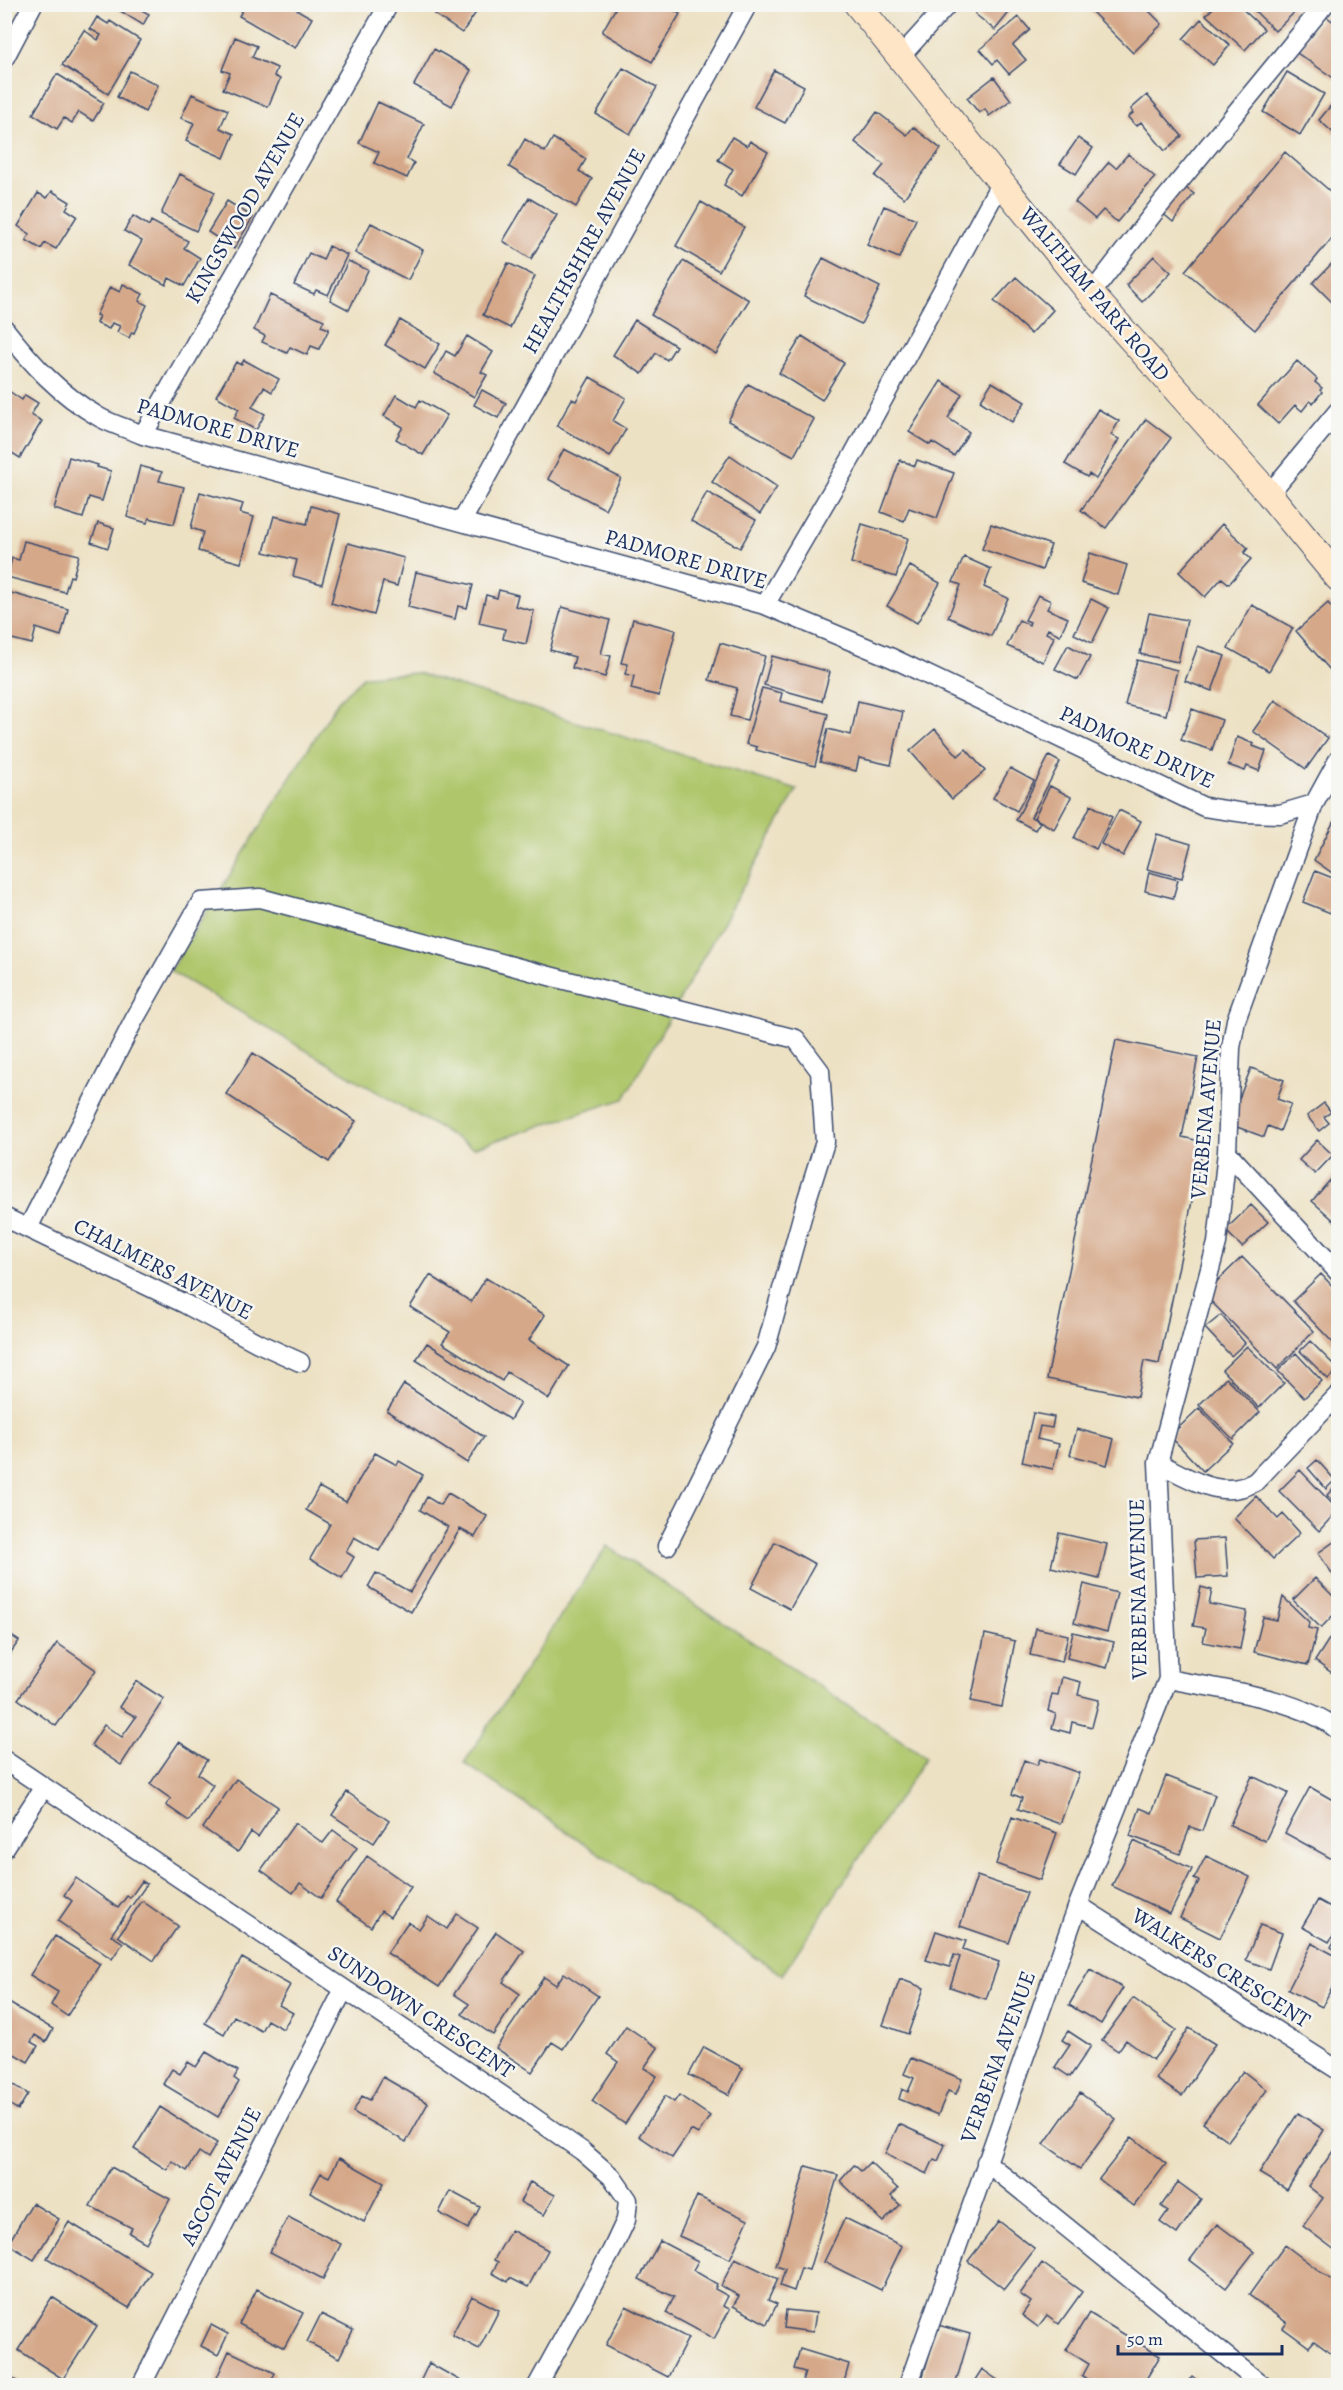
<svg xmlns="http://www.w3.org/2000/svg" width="1343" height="2390" font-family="Alegreya,serif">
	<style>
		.green { fill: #afc66b; stroke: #657a64; stroke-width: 1.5 }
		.building { fill: #d5a889 }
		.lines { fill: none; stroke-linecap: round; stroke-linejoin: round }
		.street-casing { stroke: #3a4a6d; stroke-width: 21 }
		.secondary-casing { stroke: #3a4a6d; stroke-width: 28 }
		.street { stroke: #fff; stroke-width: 18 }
		.secondary { stroke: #fee5c5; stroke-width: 26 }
		.labels { text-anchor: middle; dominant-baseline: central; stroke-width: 5; stroke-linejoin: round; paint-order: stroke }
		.street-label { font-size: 22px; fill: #1b2f5e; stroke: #f6f6f2 }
	</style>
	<rect width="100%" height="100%" fill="#f6f6f2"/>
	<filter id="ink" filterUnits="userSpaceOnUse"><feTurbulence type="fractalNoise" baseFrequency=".0167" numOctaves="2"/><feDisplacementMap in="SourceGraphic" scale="12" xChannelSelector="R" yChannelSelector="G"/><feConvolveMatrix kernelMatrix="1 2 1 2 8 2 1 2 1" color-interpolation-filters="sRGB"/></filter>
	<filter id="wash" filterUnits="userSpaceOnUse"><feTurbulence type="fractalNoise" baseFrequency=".008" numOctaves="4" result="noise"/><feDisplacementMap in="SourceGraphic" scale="24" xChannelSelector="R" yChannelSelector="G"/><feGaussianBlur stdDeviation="1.35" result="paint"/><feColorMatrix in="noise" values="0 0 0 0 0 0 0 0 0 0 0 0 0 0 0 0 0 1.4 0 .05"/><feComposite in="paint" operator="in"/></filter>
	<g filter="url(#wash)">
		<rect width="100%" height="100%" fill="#ede1c3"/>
		<path class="green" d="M417 673 797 790 624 1099 473 1148 170 971 338 701 364 676Z
			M607 1546 926 1757 782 1975 464 1763Z"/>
		<g id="blocks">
			<path class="building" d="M109 4H138L136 7 149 14 143 25Z
				M246 4H287L312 18 295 48 239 16Z
				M618 4H664L680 14 652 62 602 32Z
				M910 4H927L918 13Z
				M983 4H1016L995 30 975 14Z
				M1095 4H1142L1162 24 1133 53 1090 10Z
				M1255 4H1289L1296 11 1275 31 1252 8Z
				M440 5H481L462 33 434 14Z
				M1216 5H1238L1264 29 1245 50 1206 15Z
				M1324 15 1338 25V73L1335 79 1297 53Z
				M97 17 108 24 110 21 140 40 108 94 62 65 84 30 98 40 101 35 90 29Z
				M1019 17 1030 30 1013 45 1026 60 1009 74 997 60 993 64 980 49Z
				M1201 19 1230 45 1213 65 1183 39Z
				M235 37 257 46 252 57 277 68 274 76 280 79 268 107 223 89 230 73 222 70Z
				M434 49 471 70 452 106 414 85Z
				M623 68 657 87 630 134 596 114Z
				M774 70 804 86 785 123 754 107Z
				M130 71 158 85 145 112 117 97Z
				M1287 72 1324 94 1300 135 1263 112Z
				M57 74 104 103 93 121 79 112 72 123 64 118 57 129 33 114Z
				M994 77 1011 100 989 116 985 109 979 113 967 98Z
				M192 94 228 110 220 128 234 134 224 158 186 141 194 123 181 118Z
				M1147 95 1182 136 1165 151 1141 122 1136 126 1128 117 1133 113 1131 109Z
				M1338 97V137L1319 120Z
				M378 102 424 124 407 159 414 163 407 178 374 163 379 152 359 143Z
				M877 112 907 135 913 127 941 149 904 198 875 176 884 165 855 142Z
				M732 137 747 146 750 141 768 152 742 196 724 185 733 169 718 160Z
				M553 138 586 159 579 171 592 179 576 207 509 167 525 139 545 152Z
				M1078 138 1093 148 1076 174 1060 164Z
				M1285 152 1338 198V231L1255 330 1185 271Z
				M1128 154 1155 177 1117 222 1103 210 1095 219 1075 202 1109 162 1116 168Z
				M180 174 215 192 196 231 161 214Z
				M1180 184 1194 194 1173 222 1160 211Z
				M52 191 70 202 66 209 77 216 56 249 45 243 41 249 26 240 30 234 18 226 38 193 47 198Z
				M529 198 557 215 531 259 503 241Z
				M227 201 253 217 234 249 208 232Z
				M701 202 744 227 719 271 676 246Z
				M884 206 916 219 899 258 867 245Z
				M133 216 149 226 151 221 188 241 184 248 200 258 184 286 169 278 166 285 129 265 142 241 124 231Z
				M371 223 423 250 408 280 355 253Z
				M329 246 347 255 328 295 316 290 314 294 294 285 309 253 323 260Z
				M1154 256 1171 272 1142 302 1126 285Z
				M1338 257V308L1313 283Z
				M823 258 880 287 861 324 804 296Z
				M348 261 368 270 349 310 330 300Z
				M683 261 749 300 716 354 651 315Z
				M508 263 535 276 510 328 483 315Z
				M1016 277 1053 310 1031 334 994 301Z
				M123 284 143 294 139 301 147 305 134 333 132 332 129 338 117 332 120 326 112 323 109 329 96 323 99 316 96 315 110 287 120 292Z
				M270 295 324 320 321 326 329 329 319 349 311 346 307 355 290 347 287 353 262 342 265 336 254 330Z
				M400 320 440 344 425 369 385 345Z
				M635 320 676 346 667 360 656 353 642 374 613 355Z
				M467 336 493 352 481 372 487 375 474 397 434 373 446 351 455 356Z
				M802 336 844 363 822 400 779 373Z
				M244 360 279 379 272 392 264 387 252 407 265 414 256 430 234 418 239 409 216 396 236 362 241 365Z
				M1297 361 1317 379 1315 382 1322 388 1320 390 1322 392 1313 403 1310 401 1302 411 1295 405 1278 424 1258 405Z
				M590 377 626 398 613 421 626 429 610 457 557 426 572 399 576 401Z
				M941 381 962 394 948 418 969 432 954 456 932 442 930 445 909 432Z
				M992 382 1025 402 1012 422 980 401Z
				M748 384 814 419 794 456 728 421Z
				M482 390 506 403 498 418 474 405Z
				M9 391 22 400 25 395 38 403 31 415 42 421 20 458 9 451 7 454 4 452V398Z
				M396 395 416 407 420 400 447 415 423 455 396 439 403 427 384 416Z
				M1098 409 1119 421 1111 435 1119 439 1096 479 1089 474 1087 477 1065 464Z
				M1146 419 1171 438 1106 528 1081 510Z
				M564 449 621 478 605 509 548 479Z
				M730 455 777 487 760 514 712 482Z
				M69 457 98 465 97 467 111 471 102 501 89 497 83 518 54 509Z
				M900 460 915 466 917 460 954 473 937 518 909 508 904 521 881 512Z
				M140 466 162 472 159 481 184 487 174 524 149 518 147 523 127 517Z
				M200 492 243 504 240 513 254 517 241 563 198 551 203 532 191 528Z
				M707 492 756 520 740 548 691 521Z
				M311 506 340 514 322 584 293 576 297 560 264 552 274 516 307 524Z
				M98 523 114 528 108 548 91 542Z
				M862 524 908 538 896 577 851 563Z
				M991 524 1051 545 1042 570 982 549Z
				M1222 524 1248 548 1244 553 1251 559 1229 584 1222 578 1205 597 1179 572Z
				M24 541 79 555 73 577 70 576 65 592 7 577 12 558 19 560Z
				M348 543 404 558 397 586 383 582 374 615 331 603Z
				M1090 553 1127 565 1118 595 1081 583Z
				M964 557 991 569 984 587 1008 598 991 636 948 617 961 585 953 582Z
				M910 566 940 583 917 623 887 606Z
				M416 572 473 585 467 608 458 606 455 619 408 607Z
				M499 590 518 595 515 606 534 611 526 644 503 639 505 629 479 623 486 595 497 598Z
				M4 591 68 609 61 636 36 628 32 644 4 637Z
				M1038 595 1051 601 1047 609 1068 618 1060 635 1048 629 1046 633 1054 637 1043 662 1007 646 1019 620 1029 625 1030 622 1025 620Z
				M1091 599 1109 608 1092 643 1074 634Z
				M1328 603 1338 615V679L1296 631Z
				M1252 605 1293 628 1269 671 1228 648Z
				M562 607 610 620 601 654 611 656 605 677 572 668 575 657 550 650Z
				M1149 613 1187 620 1178 662 1140 654Z
				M633 619 676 630 659 696 631 689 634 676 625 674 628 664 621 663Z
				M720 643 765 656 747 720 730 716 737 688 709 680Z
				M1068 645 1090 657 1078 680 1055 669Z
				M1198 646 1225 656 1212 691 1185 681Z
				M772 656 830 672 822 701 764 685Z
				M1137 660 1177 670 1166 715 1125 705Z
				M762 688 782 693 780 701 828 714 815 766 756 750 757 747 746 744Z
				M1275 700 1328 738 1306 769 1253 731Z
				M858 701 903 712 891 765 859 758 856 771 820 762 828 729 851 735Z
				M1192 709 1222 720 1212 750 1181 740Z
				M935 729 958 756 966 749 985 771 952 799 910 751Z
				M1237 737 1254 744 1253 746 1266 751 1259 771 1247 766 1245 771 1228 765Z
				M1049 756 1060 762 1031 817 1040 822 1035 830 1016 820Z
				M1010 768 1034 781 1017 811 993 798Z
				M1050 786 1071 797 1054 829 1034 818Z
				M1091 805 1112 817 1096 849 1074 838Z
				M1119 810 1141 821 1123 856 1101 844Z
				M1334 821 1338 824V877L1314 860Z
				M1157 834 1191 844 1182 878 1147 869Z
				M1315 871 1338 880V916L1303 902Z
				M1149 872 1178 880 1173 898 1145 891Z
				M1116 1040 1198 1057 1182 1137 1204 1142 1159 1364 1144 1361 1137 1397 1047 1379Z
				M253 1053 356 1121 329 1162 226 1094Z
				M1251 1068 1284 1080 1277 1099 1291 1104 1280 1131 1268 1126 1264 1137 1229 1124Z
				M1324 1103 1331 1112 1324 1117 1329 1123 1319 1131 1307 1116Z
				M1317 1140 1333 1155 1315 1174 1299 1160Z
				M1338 1171V1224L1312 1201Z
				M1251 1205 1268 1222 1242 1247 1225 1230Z
				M1242 1257 1314 1331 1277 1369 1204 1294Z
				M1321 1274 1338 1292V1348L1293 1301Z
				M430 1275 471 1302 486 1278 545 1315 529 1340 569 1366 549 1399 507 1372 502 1381 442 1343 450 1332 410 1307Z
				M1221 1315 1245 1343 1231 1356 1205 1328Z
				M1310 1341 1338 1369 1328 1379 1300 1351Z
				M427 1343 520 1403 510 1420 416 1360Z
				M1247 1346 1284 1383 1259 1408 1222 1370Z
				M1296 1353 1322 1381 1304 1398 1278 1371Z
				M1226 1378 1260 1412 1233 1439 1199 1405Z
				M404 1384 484 1437 467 1463 387 1411Z
				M1199 1408 1233 1443 1203 1471 1170 1436Z
				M1033 1413 1054 1417 1052 1428 1040 1426 1037 1439 1059 1444 1053 1469 1022 1462Z
				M1077 1429 1114 1439 1107 1465 1070 1455Z
				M375 1453 397 1465 399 1461 423 1475 379 1551 354 1537 346 1552 354 1557 342 1578 310 1559 330 1524 306 1510 319 1487 346 1502Z
				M1317 1460 1335 1480 1326 1489 1308 1468Z
				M1300 1470 1338 1510 1319 1531 1279 1491Z
				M1338 1484V1507L1327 1495Z
				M448 1493 487 1516 475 1537 460 1529 411 1612 368 1587 376 1573 410 1592 448 1527 420 1510 427 1497 440 1505Z
				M1256 1496 1278 1519 1283 1514 1300 1533 1273 1559 1234 1518Z
				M1059 1533 1107 1544 1099 1579 1051 1567Z
				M1225 1538 1228 1576 1197 1578 1194 1540Z
				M1338 1539V1582L1318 1553Z
				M775 1542 815 1564 790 1609 751 1588Z
				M1315 1578 1338 1601V1610L1321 1628 1293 1600Z
				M1084 1584 1117 1593 1107 1632 1074 1623Z
				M1201 1587 1212 1590 1209 1604 1247 1611 1240 1649 1203 1642 1206 1628 1193 1626Z
				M1283 1597 1309 1622 1308 1628 1317 1630 1308 1665 1254 1652 1263 1617 1277 1620Z
				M1338 1625V1677L1315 1661Z
				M1036 1628 1068 1635 1062 1662 1030 1655Z
				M4 1631 19 1641 4 1662Z
				M1073 1632 1114 1642 1107 1668 1067 1658Z
				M985 1634 1015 1641 1002 1707 971 1701Z
				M57 1643 96 1670 56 1726 18 1699Z
				M1062 1677 1081 1682 1078 1695 1099 1700 1092 1727 1072 1722 1070 1733 1052 1728 1056 1714 1048 1711 1052 1694 1058 1695Z
				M136 1681 164 1699 121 1765 91 1745 104 1725 122 1737 136 1717 119 1707Z
				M179 1742 207 1760 198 1774 213 1785 189 1821 166 1805 171 1799 150 1784Z
				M1040 1759 1079 1773 1060 1824 1018 1809 1022 1798 1012 1794 1024 1760 1037 1765Z
				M1166 1776 1215 1795 1202 1831 1190 1827 1180 1854 1130 1836 1140 1808 1152 1813Z
				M1252 1776 1288 1793 1265 1841 1230 1825Z
				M236 1779 278 1807 258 1837 251 1832 238 1852 203 1828Z
				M1310 1787 1338 1803V1848L1332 1859 1285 1833Z
				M347 1792 389 1821 374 1843 332 1815Z
				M1012 1817 1057 1833 1040 1880 996 1864Z
				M295 1823 323 1843 333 1830 357 1848 321 1898 300 1883 293 1893 261 1870Z
				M1134 1841 1192 1869 1170 1914 1112 1886Z
				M367 1856 411 1887 390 1917 381 1911 371 1927 336 1902Z
				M1206 1856 1250 1877 1220 1938 1180 1918 1199 1881 1194 1879Z
				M977 1876 1027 1893 1009 1943 960 1926Z
				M76 1878 118 1908 127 1896 130 1898 142 1881 147 1884 111 1935 123 1943 112 1959 58 1921 72 1901 64 1895Z
				M1318 1900 1338 1911V1928L1329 1942 1302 1927Z
				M142 1901 178 1926 154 1961 118 1936Z
				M457 1914 478 1928 439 1987 387 1953 408 1922 419 1929 428 1916 447 1929Z
				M1260 1925 1282 1933 1269 1969 1246 1960Z
				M936 1931 966 1941 963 1949 999 1962 986 1999 950 1987 960 1957 954 1955 950 1967 926 1960Z
				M496 1932 524 1951 503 1982 520 1994 493 2035 462 2014 469 2004 454 1994Z
				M1338 1934V1952L1331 1947Z
				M55 1936 100 1964 67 2016 51 2005 58 1992 30 1975Z
				M1312 1943 1338 1957V1975L1322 2007 1288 1990Z
				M242 1958 290 1985 279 2005 293 2013 283 2029 267 2020 261 2031 234 2016 224 2034 205 2023Z
				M1090 1969 1123 1988 1101 2024 1069 2005Z
				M564 1973 598 1996 563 2049 552 2042 532 2072 496 2048 544 1977 556 1985Z
				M900 1979 924 1988 908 2034 883 2025Z
				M1133 1998 1176 2030 1153 2060 1126 2040 1118 2051 1102 2040Z
				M4 2000 53 2029 46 2042 35 2035 31 2042 38 2046 28 2062 4 2048Z
				M626 2026 658 2048 644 2068 657 2076 625 2124 592 2101 618 2062 607 2054Z
				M1189 2028 1215 2044 1182 2096 1156 2079Z
				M1068 2031 1091 2046 1070 2077 1055 2067 1070 2045 1062 2040Z
				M704 2047 743 2068 729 2095 689 2075Z
				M206 2052 238 2071 234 2078 239 2082 218 2117 163 2084 172 2069 180 2074 188 2062 196 2067Z
				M911 2058 962 2079 956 2094 948 2091 938 2115 899 2099 902 2089 908 2092 914 2078 904 2074Z
				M1243 2071 1267 2090 1228 2141 1203 2123Z
				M383 2077 428 2103 406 2142 353 2112 362 2096 370 2100Z
				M5 2079 28 2094 18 2110 5 2101Z
				M1080 2093 1116 2119 1080 2169 1044 2144Z
				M679 2095 710 2116 698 2134 691 2130 672 2158 639 2136 665 2096 674 2102Z
				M160 2107 217 2143 208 2158 199 2152 187 2171 172 2161 167 2170 134 2149Z
				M1298 2113 1324 2130 1287 2190 1259 2173Z
				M899 2124 945 2145 938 2161 934 2159 927 2174 885 2154Z
				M1132 2137 1166 2164 1134 2206 1099 2179Z
				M1338 2144V2245L1335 2250 1303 2226 1323 2198 1308 2186Z
				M339 2158 384 2183 364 2222 310 2193 321 2173 329 2177Z
				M870 2162 898 2189 891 2196 900 2205 883 2222 840 2181 854 2165 861 2171Z
				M806 2166 838 2175 809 2270 801 2268 794 2291 780 2286 785 2269 776 2266Z
				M111 2167 170 2199 146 2243 129 2233 132 2228 90 2206Z
				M530 2182 555 2195 544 2215 520 2202Z
				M1178 2182 1201 2199 1177 2234 1160 2222 1168 2211 1161 2206Z
				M450 2191 480 2207 468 2229 439 2213Z
				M697 2196 748 2220 730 2259 679 2236Z
				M32 2203 59 2219 34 2260 8 2244Z
				M288 2217 341 2244 323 2279 270 2252Z
				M845 2218 902 2246 881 2290 824 2262Z
				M999 2221 1035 2249 1004 2289 968 2261Z
				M69 2222 151 2272 129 2308 47 2258Z
				M1217 2224 1254 2252 1226 2288 1190 2260Z
				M511 2230 548 2250 528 2287 510 2278 508 2282 492 2273 498 2262 494 2260Z
				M660 2241 698 2261 693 2270 717 2284 715 2289 728 2296 723 2306 730 2309 714 2339 666 2313 674 2297 639 2279Z
				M1285 2245 1338 2285V2354L1336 2357 1314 2341 1309 2347 1283 2328 1287 2323 1249 2295Z
				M735 2258 778 2279 768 2300 777 2304 767 2324 733 2306 739 2296 721 2286Z
				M1042 2263 1082 2292 1059 2324 1047 2315 1038 2327 1022 2315 1031 2302 1020 2294Z
				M257 2289 303 2313 284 2348 239 2324Z
				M472 2296 499 2310 479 2349 452 2335Z
				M52 2297 97 2326 63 2379 18 2350Z
				M626 2306 688 2338 668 2377 606 2345Z
				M786 2310 816 2313 813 2332 784 2328Z
				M1089 2313 1160 2356 1142 2386H1105L1097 2381 1095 2385 1082 2377 1089 2364 1066 2350Z
				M321 2314 353 2330 339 2358 307 2342Z
				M211 2325 228 2334 218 2355 201 2346Z
				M938 2325 970 2334 955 2386H920Z
				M800 2349 849 2364 843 2386H801L805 2372 794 2369Z
				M229 2351 275 2373 269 2386H213Z
				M429 2363 470 2386H418Z
				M982 2369 1006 2386H971Z
				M4 2373 24 2386H4Z
				M1192 2376 1204 2386H1185Z"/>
		</g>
	</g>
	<g filter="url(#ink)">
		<use href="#blocks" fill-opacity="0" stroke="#3a4a6d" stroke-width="1.5"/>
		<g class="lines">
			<g class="street-casing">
				<path id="street" d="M900 57 948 4
					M4 59 33 4
					M1091 294 1156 210 1325 4
					M4 328C33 365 58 393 99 417 113 425 129 429 143 435L765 605 892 658 1204 807 1245 813 1280 814 1314 804 1338 760
					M143 435 389 4
					M1269 494 1338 411
					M462 521 748 4
					M765 605 853 455 1001 182
					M1227 1152 1338 1272
					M4 1217 185 1304 258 1343 300 1362
					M28 1228 134 1020 201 902 260 898 553 977 796 1039 820 1071 825 1142 807 1199 766 1347 667 1546
					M1158 1463C1190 1478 1220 1501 1255 1482L1338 1395
					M1168 1679C1218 1689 1300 1698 1338 1730
					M4 1760 503 2096 582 2151 612 2177 628 2200 626 2220 612 2250 537 2386
					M4 1849 43 1788
					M1078 1905 1338 2070
					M986 2162 1263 2386
					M141 2386 344 1989
					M908 2386 1078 1905 1168 1679 1158 1463 1217 1243 1227 1152 1231 1048 1236 1020 1314 804"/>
			</g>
			<g class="secondary-casing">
				<path id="secondary" d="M857 4 1091 294 1269 494 1338 578"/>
			</g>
			<use href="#street" class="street"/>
			<use href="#secondary" class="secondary"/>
		</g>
	</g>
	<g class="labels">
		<g class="street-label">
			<text transform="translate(245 208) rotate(-60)">KINGSWOOD AVENUE</text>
			<text transform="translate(584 251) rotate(-61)">HEALTHSHIRE AVENUE</text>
			<text transform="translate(1095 294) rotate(50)">WALTHAM PARK ROAD</text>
			<text transform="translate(218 428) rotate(16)">PADMORE DRIVE</text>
			<text transform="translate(686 559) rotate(16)">PADMORE DRIVE</text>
			<text transform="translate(1137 747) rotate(25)">PADMORE DRIVE</text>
			<text transform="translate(1206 1109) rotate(-85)">VERBENA AVENUE</text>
			<text transform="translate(163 1269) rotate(27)">CHALMERS AVENUE</text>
			<text transform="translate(1138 1589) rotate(-91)">VERBENA AVENUE</text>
			<text transform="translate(1221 1968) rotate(32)">WALKERS CRESCENT</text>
			<text transform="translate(421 2012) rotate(34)">SUNDOWN CRESCENT</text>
			<text transform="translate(998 2057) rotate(-70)">VERBENA AVENUE</text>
			<text transform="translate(221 2176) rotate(-63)">ASCOT AVENUE</text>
		</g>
	</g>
	<rect width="1343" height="2390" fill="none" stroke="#f6f6f2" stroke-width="24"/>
	<path d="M1118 2345v9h164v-9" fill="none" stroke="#1b2f5e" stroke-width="3"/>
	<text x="1127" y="2345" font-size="18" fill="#1b2f5e" stroke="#f6f6f2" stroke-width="4.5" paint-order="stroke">50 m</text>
</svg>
